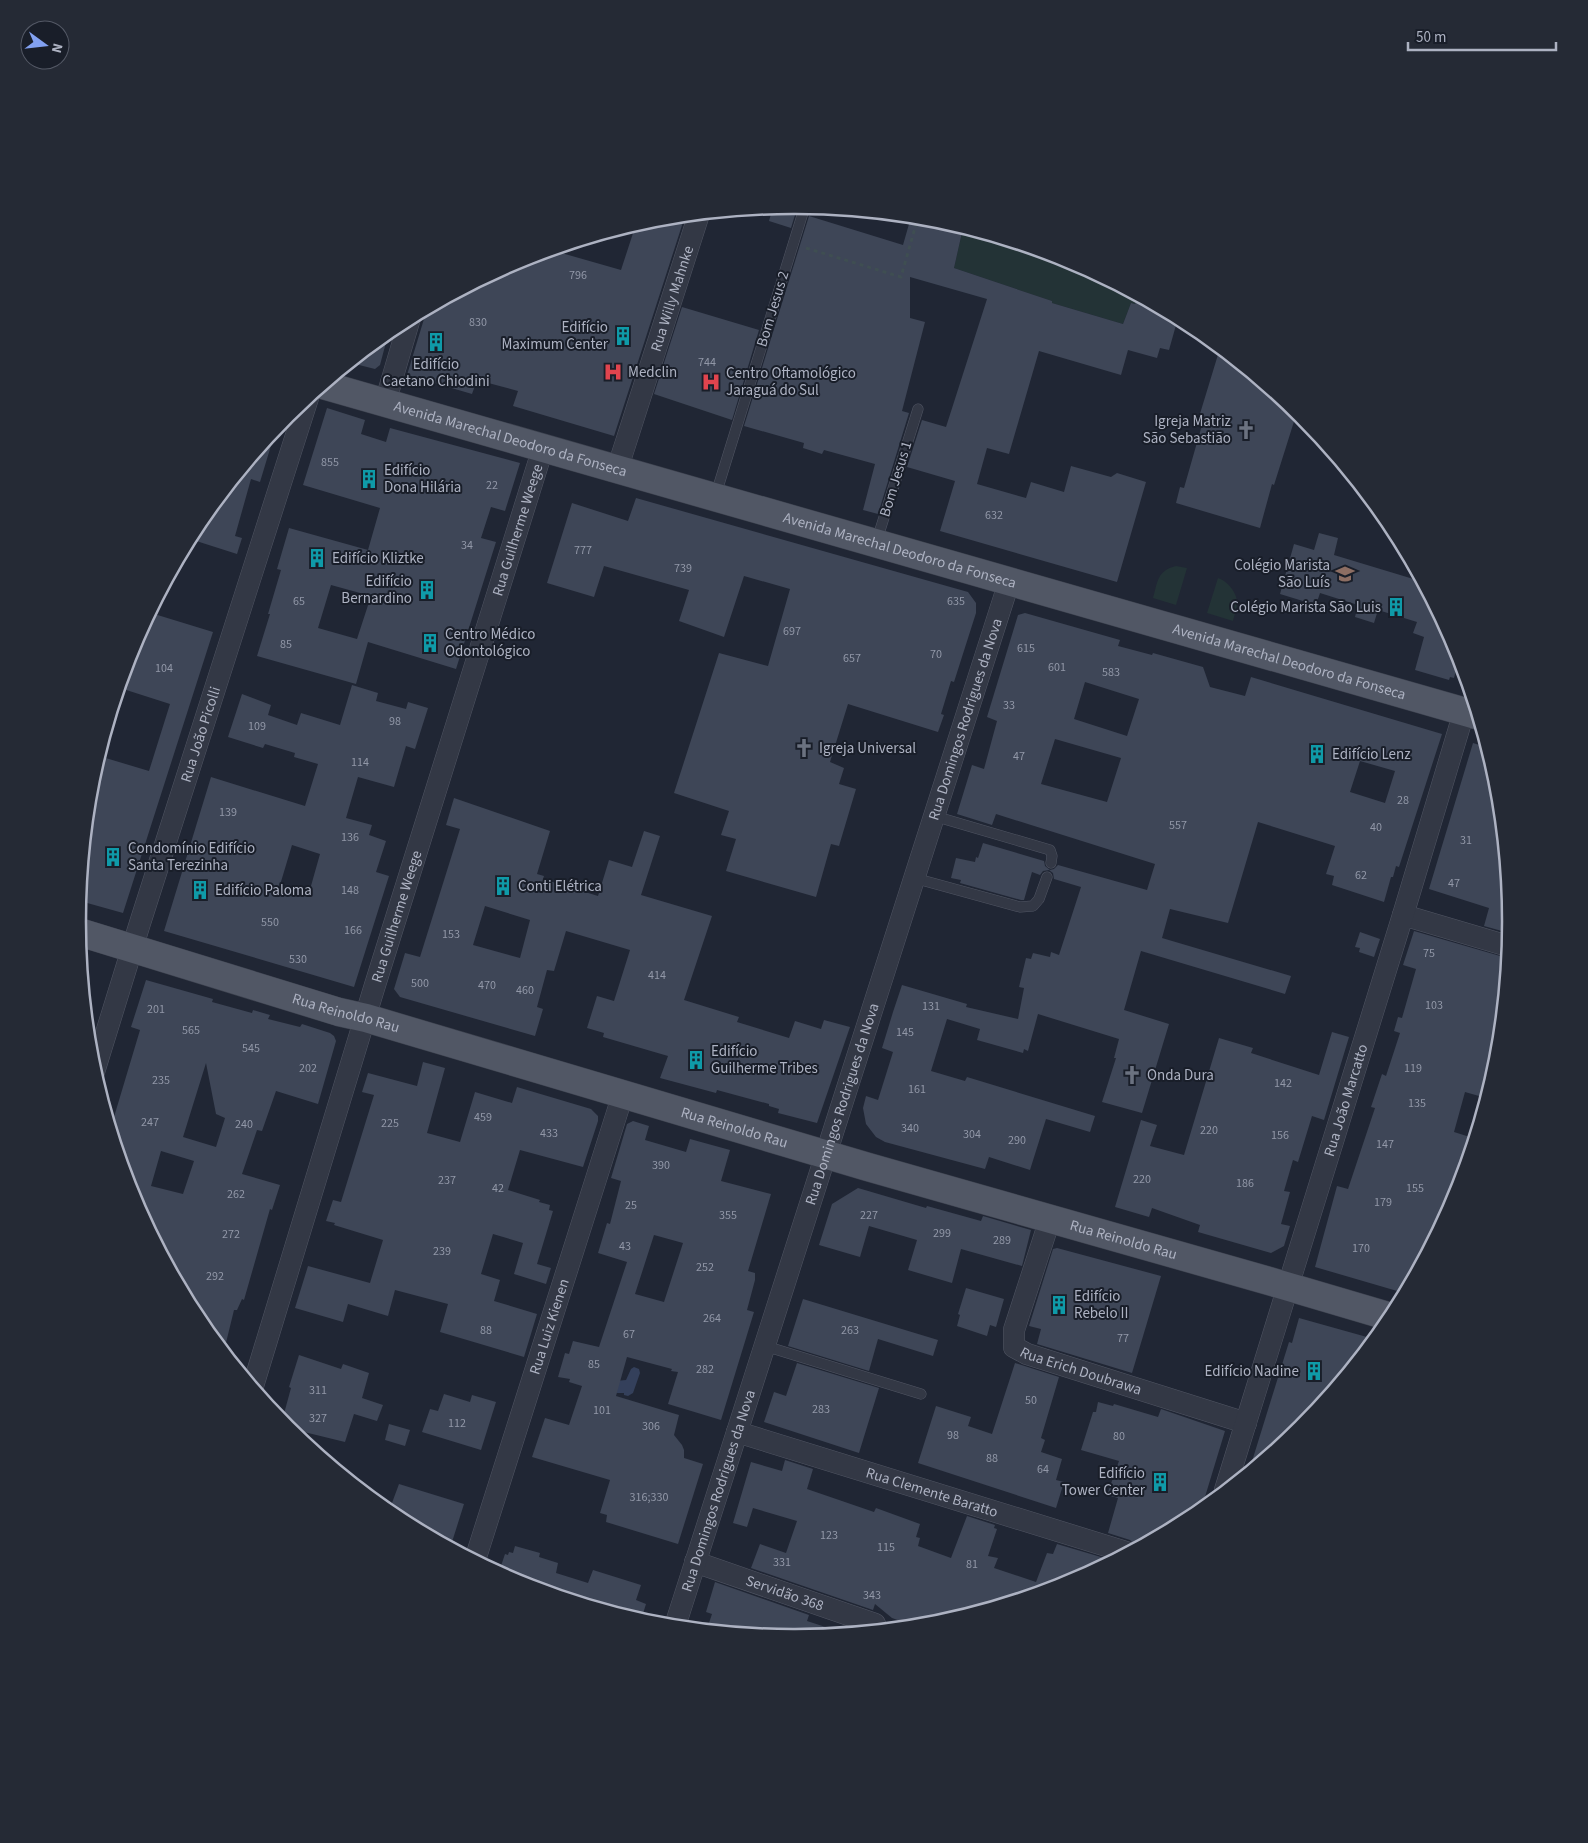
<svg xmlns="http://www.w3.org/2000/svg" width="1588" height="1843" font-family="'Source Sans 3',sans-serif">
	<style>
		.green { fill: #233336 }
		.water { fill: #34405b }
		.building { fill: #3e4657; fill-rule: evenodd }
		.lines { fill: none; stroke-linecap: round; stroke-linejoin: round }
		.lane-casing { stroke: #505563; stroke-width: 11 }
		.street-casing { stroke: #505563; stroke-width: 22 }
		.primary-casing { stroke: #3c414e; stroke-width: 29 }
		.path { stroke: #3f4e52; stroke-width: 3; stroke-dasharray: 4 4; stroke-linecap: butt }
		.lane { stroke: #333845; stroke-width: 10 }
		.street { stroke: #333845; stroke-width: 21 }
		.primary { stroke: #515765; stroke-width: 28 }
		.labels { text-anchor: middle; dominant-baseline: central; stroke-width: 4; stroke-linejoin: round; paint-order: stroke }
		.number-label { font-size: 12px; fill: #9197a7 }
		.street-label { font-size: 15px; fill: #adb2c2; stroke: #191e29 }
		.poi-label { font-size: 15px; fill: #adb2c2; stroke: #191e29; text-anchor: start }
		.rim { fill: none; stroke: #adb2c2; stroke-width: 2.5 }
	</style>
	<rect width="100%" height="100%" fill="#202634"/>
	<path class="green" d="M963 228 1068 260 1164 311 1136 302 1135 304 1131 303 1123 324 1052 303V301L954 268Z
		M1176 566 1187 568 1176 605 1153 598C1158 581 1157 571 1176 566Z
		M1218 578C1228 581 1238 594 1237 604 1237 609 1234 616 1233 621L1207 613Z"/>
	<path class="water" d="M634 1367 639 1369 640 1373 633 1393 628 1396 624 1395V1393H617L614 1388 616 1381 626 1380 631 1369Z"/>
	<path class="building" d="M798 205 791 228 769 221 773 207Z
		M685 216 614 436 513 406 518 391 477 380 472 394 407 375 427 309 520 259 551 250 621 270 636 224 654 219Z
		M809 216 903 245 911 217 934 219 963 228 954 268 1052 301V303L1123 324 1131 303 1135 304 1136 302 1164 311 1178 318 1169 350 1160 348 1157 358 1128 350 1121 375 1039 351 1009 454 987 448 977 484 1026 498 1031 482 1064 492 1071 466 1111 477 1117 473 1146 482 1117 582 940 531 955 481 907 467 922 420 946 427 987 299 910 277V318L925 322 902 411 909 413 878 514 863 510 875 464 824 450 822 454 803 448 804 443 744 426Z
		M682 307 759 330 732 420 654 394Z
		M389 331 380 365 375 369 351 363Z
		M1220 348 1297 412 1274 485 1272 484 1260 528 1176 503 1180 487 1184 488 1204 418 1199 417Z
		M327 408 365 420 361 434 386 442 390 428 520 463 505 511 491 507 481 538 496 542 456 669 368 642 356 684 257 656 270 614H268L281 570 277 569 289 528 368 550 380 508 303 485ZM331 585 371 596 357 639 364 641 318 628Z
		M276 429 260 482 251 479 235 536 242 538 237 554 190 539 198 523Z
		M636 498 968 592 976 603V613L954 682 951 681 941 714 944 715 938 732 848 704 830 762 844 768 839 784 856 789 839 846 831 844 816 897 726 871 736 839 721 835 729 811 674 793 719 653 768 666 790 589 744 576 724 637 679 621 689 590 604 566 594 597 547 583 572 503 628 521Z
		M1319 533 1338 538 1334 555 1420 581 1456 648 1459 659 1454 678 1450 677 1449 680 1415 670 1424 637 1413 633 1417 622 1378 610 1374 623 1355 617 1358 605 1320 593 1316 605 1280 594 1294 544 1314 550Z
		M151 613 213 632 123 913 80 901 91 781 99 756 149 771 170 704 120 688 132 647 137 637 142 638Z
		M1025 613 1120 640 1118 646 1152 655 1153 653 1203 667 1210 687 1245 696 1251 677 1442 734 1399 867 1396 866 1393 877H1391L1384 902 1332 885 1334 876 1326 874 1335 846 1258 822 1228 923 1170 909 1162 938 1291 976 1285 994 1141 951 1124 1010 1169 1024 1142 1113 1102 1102 1116 1058H1114L1119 1039 1038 1014 1028 1051 1024 1049 1023 1053 977 1040 980 1029 947 1019 931 1071 965 1081 967 1077 1095 1116 1090 1132 1046 1119 1030 1170 989 1157 985 1169 885 1142 876 1137 866 1124 863 1108 866 1096 878 1100 893 1052 882 1048 893 1012 902 985 967 1004 966 1007 1018 1019 1024 988 1019 987 1026 958 1031 959 1033 953 1050 957 1051 952 1059 955 1081 887 1054 879 1053 873 1049 870 1043 871 1040 875 1032 872 1024 900H1021L960 883 961 880 951 878 956 858 975 862 976 857 978 858 983 843 1044 861 1045 866 1050 870 1054 869 1058 865 1147 890 1155 864 996 814 992 825 957 814 972 765 984 769 997 721 987 717 1018 615ZM1085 682 1139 699 1127 736 1074 719ZM1055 739 1121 758 1107 802 1041 784ZM1360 761 1395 771 1385 803 1350 792Z
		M352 685 378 693 376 701 406 709 408 702 428 708 415 749 406 746 394 787 358 777 346 818 372 825 369 835 386 841 376 872 389 876 354 987 164 931 211 777 305 806 318 764 294 757 295 753 265 744 263 748 228 737 242 694 271 705 268 715 297 725 301 713 340 725ZM292 845 320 854 309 893 280 885Z
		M1473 743 1486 747 1497 782 1510 922 1509 933 1484 926 1489 908 1429 889Z
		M454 798 550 831 537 874 544 876 543 879 598 896 609 860 632 867 644 831 660 836 641 895 712 916 684 1000 739 1017 737 1022 789 1038 795 1021 821 1029 824 1020 850 1027 817 1123 778 1113 779 1109 769 1106V1104L717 1090 716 1093 660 1078 668 1056 603 1037 604 1033 587 1028 597 996 614 1001 630 950 593 939 566 931 554 971 547 970 537 1007 543 1009 535 1036 400 997 394 989 405 953 420 957 460 829 446 825ZM485 906 530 920 520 958 473 945Z
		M1414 931 1507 958 1497 1062 1486 1098 1465 1092 1454 1132 1473 1138 1456 1195 1404 1293 1315 1267 1337 1186 1348 1189 1375 1108 1371 1107 1382 1074 1386 1076 1400 1033 1394 1031 1398 1017 1402 1018 1416 969 1403 965Z
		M1360 932 1380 939 1374 957 1359 952 1360 948 1355 947Z
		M146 980 213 999 212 1002 252 1013 253 1010 270 1015 268 1019 300 1027 302 1024 330 1033 334 1036 336 1041 318 1104 276 1091 262 1131 257 1130 242 1174 280 1185 272 1210 270 1209 244 1300 242 1299 237 1310H234L224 1351 198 1319 132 1195 111 1127 140 1030 131 1027ZM206 1063 216 1114 225 1118 216 1147 183 1137ZM161 1151 194 1161 183 1194 151 1186Z
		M1332 1032 1349 1037 1324 1120 1312 1116 1298 1162 1293 1160 1284 1191 1290 1192 1281 1224 1290 1226 1284 1246 1271 1253 1198 1232 1200 1225 1152 1208 1149 1217 1115 1207 1141 1120 1157 1125 1150 1146 1184 1155 1219 1038 1253 1048 1251 1053 1319 1075Z
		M423 1062 445 1068 427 1133 460 1142 475 1092 512 1103 517 1087 591 1109 598 1116V1121L583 1167 520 1150 508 1190 540 1200 539 1202 550 1205 549 1210 553 1211 537 1264 551 1268 546 1284 514 1274 523 1243 493 1234 481 1274 500 1280 494 1301 537 1314 524 1357 440 1332 448 1304 395 1290 388 1316 348 1304 343 1322 295 1308 308 1266 370 1283 383 1240 334 1225 335 1223 326 1221 333 1200 341 1202 374 1095 362 1092 368 1073 417 1086Z
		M633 1121 649 1126 645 1140 686 1152 690 1139 730 1150 721 1181 771 1194 748 1271 755 1273V1280L747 1310 754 1312 721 1420 668 1404 678 1372 671 1371 672 1369 627 1357 616 1396 679 1415 674 1435 682 1445 684 1450V1458L703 1464 678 1544 606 1522 607 1515 600 1513 610 1480 532 1457 545 1418 569 1425 582 1386 569 1382 570 1379 558 1377 565 1353 569 1354 573 1341 599 1347 627 1262 598 1253 607 1223 610 1224 621 1181 611 1178 627 1124ZM654 1235 683 1243 664 1302 635 1294Z
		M858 1188 926 1208 927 1206 981 1221 983 1216 1031 1230 1022 1266 961 1249 952 1283 908 1270 917 1240 869 1226 860 1257 819 1245 832 1204Z
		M1057 1248 1161 1276 1132 1373 1037 1344 1041 1329 1029 1326 1053 1249Z
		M966 1288 1004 1299 996 1327 990 1325 987 1336 957 1326 960 1315 958 1314Z
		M803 1299 938 1340 933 1356 878 1339 869 1371 788 1346Z
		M1299 1318 1374 1339 1300 1428 1249 1471 1289 1342 1292 1343Z
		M299 1355 341 1369 343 1364 369 1373 362 1398 383 1405 377 1421 354 1414 345 1442 304 1432 301 1439 287 1428 282 1421 291 1388 289 1387Z
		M797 1363 879 1388 859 1453 764 1422 774 1392 786 1396Z
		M1015 1363 1059 1377 1041 1438 1045 1440 1041 1452 1062 1459 1056 1480 1064 1482 1056 1508 918 1463 936 1406 971 1417 968 1426 992 1434Z
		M444 1394 470 1402 472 1395 496 1402 481 1450 422 1432 430 1409 438 1411Z
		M1098 1402 1113 1406 1114 1404 1158 1417 1161 1409 1225 1431 1201 1510 1192 1517 1137 1547 1130 1540 1108 1533 1118 1498 1107 1495 1119 1461 1081 1450 1093 1412H1096Z
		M389 1424 410 1430 405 1446 385 1440Z
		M785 1460 813 1469 807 1489 874 1512 876 1508 920 1524 916 1537 920 1538 918 1546 951 1558 967 1516 995 1525 994 1528 997 1529 988 1556 998 1558 994 1568 1036 1582 1047 1553 1053 1554 1057 1544 1111 1560 1068 1584 934 1624 914 1626 892 1618 875 1604 873 1610 751 1568 760 1544 786 1553 797 1521 753 1508 747 1527 733 1523 751 1462 782 1471Z
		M399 1484 464 1504 452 1542 431 1536 418 1529 420 1523 393 1515 389 1511Z
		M515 1546 540 1553 539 1557 558 1563 556 1573 588 1583 593 1570 641 1585 636 1600 646 1604 641 1620 520 1583 499 1572 505 1554 508 1555 509 1552 513 1553Z
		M715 1582 809 1615 807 1621 844 1633 794 1638 707 1629 712 1614 706 1612Z"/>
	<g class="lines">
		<g class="lane-casing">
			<path id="lane" d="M715 497 805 206
				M876 543 918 409
				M934 816 1050 850 1052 856 1051 863
				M914 878 1020 907 1033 906 1039 899 1047 877
				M765 1346 921 1394"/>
		</g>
		<g class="street-casing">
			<g id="street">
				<path d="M385 403 410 318"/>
				<path id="s1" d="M617 470 699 214"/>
				<path d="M1403 915 1508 946"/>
				<path id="s2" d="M94 1072 140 923 308 398"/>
				<path id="s3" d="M1050 1219 1014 1330V1347L1027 1354 1246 1423"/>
				<path id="s4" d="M253 1386 375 985 543 448"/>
				<path id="s5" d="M737 1432 1126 1552"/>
				<path id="s6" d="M1225 1490 1403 915 1464 712"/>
				<path id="s7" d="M475 1560 623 1094"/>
				<path id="s8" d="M695 1562 875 1624"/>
				<path id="s9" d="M675 1626 1009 582"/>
			</g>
		</g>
		<g class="primary-casing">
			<g id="primary">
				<path id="s10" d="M323 385 1476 715"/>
				<path id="s11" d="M79 932 339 1012 366 1018 868 1167 1269 1281 1391 1317"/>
			</g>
		</g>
		<path class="path" d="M806 248 901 277 918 217"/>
		<use href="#lane" class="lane"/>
		<use href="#street" class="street"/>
		<use href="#primary" class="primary"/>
	</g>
	<defs>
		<g id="building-bare" transform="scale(1.5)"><path d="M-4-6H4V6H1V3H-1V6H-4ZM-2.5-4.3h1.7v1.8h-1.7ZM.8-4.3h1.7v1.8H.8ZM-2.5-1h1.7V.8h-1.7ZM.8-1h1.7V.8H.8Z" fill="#0f9aa8" stroke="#191e29" stroke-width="2.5" paint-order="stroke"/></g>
		<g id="hospital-bare" transform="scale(1.5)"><path d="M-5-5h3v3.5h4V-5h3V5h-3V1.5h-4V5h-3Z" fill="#e0444e" stroke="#191e29" stroke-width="2.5" paint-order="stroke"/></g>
		<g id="church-bare" transform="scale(1.5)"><path d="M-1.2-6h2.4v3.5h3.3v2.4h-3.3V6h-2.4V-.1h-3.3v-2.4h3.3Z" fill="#6b7280" stroke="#191e29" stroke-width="2.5" paint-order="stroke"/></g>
		<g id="school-bare" transform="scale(1.5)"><path d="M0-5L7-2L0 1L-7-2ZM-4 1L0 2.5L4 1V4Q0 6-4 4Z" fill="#8d6e63" stroke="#191e29" stroke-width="2.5" paint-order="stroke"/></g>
	</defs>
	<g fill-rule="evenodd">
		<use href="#building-bare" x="623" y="336"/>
		<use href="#building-bare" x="436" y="342"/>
		<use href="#hospital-bare" x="613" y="372"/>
		<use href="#hospital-bare" x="711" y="382"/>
		<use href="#church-bare" x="1246" y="430"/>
		<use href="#building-bare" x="369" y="479"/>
		<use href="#building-bare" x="317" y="558"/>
		<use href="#school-bare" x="1345" y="574"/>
		<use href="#building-bare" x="427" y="590"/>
		<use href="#building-bare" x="1396" y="607"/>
		<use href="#building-bare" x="430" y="643"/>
		<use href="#church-bare" x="804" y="748"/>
		<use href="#building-bare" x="1317" y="754"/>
		<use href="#building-bare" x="113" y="857"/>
		<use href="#building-bare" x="503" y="886"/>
		<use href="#building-bare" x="200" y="890"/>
		<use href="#building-bare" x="696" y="1060"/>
		<use href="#church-bare" x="1132" y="1075"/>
		<use href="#building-bare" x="1059" y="1305"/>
		<use href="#building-bare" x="1314" y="1371"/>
		<use href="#building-bare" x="1160" y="1482"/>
	</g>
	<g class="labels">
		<g class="number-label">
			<text x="578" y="275">796</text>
			<text x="478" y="322">830</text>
			<text x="707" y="362">744</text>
			<text x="330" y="462">855</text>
			<text x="492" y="485">22</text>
			<text x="994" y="515">632</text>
			<text x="467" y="545">34</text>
			<text x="583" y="550">777</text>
			<text x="683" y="568">739</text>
			<text x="299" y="601">65</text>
			<text x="956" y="601">635</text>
			<text x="792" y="631">697</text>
			<text x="286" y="644">85</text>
			<text x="1026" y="648">615</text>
			<text x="936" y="654">70</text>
			<text x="852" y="658">657</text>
			<text x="1057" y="667">601</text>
			<text x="164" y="668">104</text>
			<text x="1111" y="672">583</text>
			<text x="1009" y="705">33</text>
			<text x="395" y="721">98</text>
			<text x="257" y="726">109</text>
			<text x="1019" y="756">47</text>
			<text x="360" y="762">114</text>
			<text x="1403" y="800">28</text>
			<text x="228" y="812">139</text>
			<text x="1178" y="825">557</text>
			<text x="1376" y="827">40</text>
			<text x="350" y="837">136</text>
			<text x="1466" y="840">31</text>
			<text x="1361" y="875">62</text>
			<text x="1454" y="883">47</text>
			<text x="350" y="890">148</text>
			<text x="270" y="922">550</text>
			<text x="353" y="930">166</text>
			<text x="451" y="934">153</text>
			<text x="1429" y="953">75</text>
			<text x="298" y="959">530</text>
			<text x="657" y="975">414</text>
			<text x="420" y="983">500</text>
			<text x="487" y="985">470</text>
			<text x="525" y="990">460</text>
			<text x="1434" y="1005">103</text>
			<text x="931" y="1006">131</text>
			<text x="156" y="1009">201</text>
			<text x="191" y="1030">565</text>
			<text x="905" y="1032">145</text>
			<text x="251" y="1048">545</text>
			<text x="308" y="1068">202</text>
			<text x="1413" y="1068">119</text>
			<text x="161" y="1080">235</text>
			<text x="1283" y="1083">142</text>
			<text x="917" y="1089">161</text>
			<text x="1417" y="1103">135</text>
			<text x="483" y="1117">459</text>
			<text x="150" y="1122">247</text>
			<text x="390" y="1123">225</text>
			<text x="244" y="1124">240</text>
			<text x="910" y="1128">340</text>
			<text x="1209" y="1130">220</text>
			<text x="549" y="1133">433</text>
			<text x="972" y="1134">304</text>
			<text x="1280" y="1135">156</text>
			<text x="1017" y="1140">290</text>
			<text x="1385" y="1144">147</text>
			<text x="661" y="1165">390</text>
			<text x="1142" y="1179">220</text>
			<text x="447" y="1180">237</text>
			<text x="1245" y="1183">186</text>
			<text x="498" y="1188">42</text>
			<text x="1415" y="1188">155</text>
			<text x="236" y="1194">262</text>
			<text x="1383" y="1202">179</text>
			<text x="631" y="1205">25</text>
			<text x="728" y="1215">355</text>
			<text x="869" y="1215">227</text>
			<text x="942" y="1233">299</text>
			<text x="231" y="1234">272</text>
			<text x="1002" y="1240">289</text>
			<text x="625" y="1246">43</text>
			<text x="1361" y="1248">170</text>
			<text x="442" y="1251">239</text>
			<text x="705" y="1267">252</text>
			<text x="215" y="1276">292</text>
			<text x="712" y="1318">264</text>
			<text x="486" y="1330">88</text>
			<text x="850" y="1330">263</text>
			<text x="629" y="1334">67</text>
			<text x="1123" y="1338">77</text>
			<text x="594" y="1364">85</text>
			<text x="705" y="1369">282</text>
			<text x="318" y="1390">311</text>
			<text x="1031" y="1400">50</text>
			<text x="821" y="1409">283</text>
			<text x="602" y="1410">101</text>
			<text x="318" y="1418">327</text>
			<text x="457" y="1423">112</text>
			<text x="651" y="1426">306</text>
			<text x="953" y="1435">98</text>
			<text x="1119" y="1436">80</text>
			<text x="992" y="1458">88</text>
			<text x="1043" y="1469">64</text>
			<text x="649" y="1497">316;330</text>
			<text x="829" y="1535">123</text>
			<text x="886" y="1547">115</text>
			<text x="782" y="1562">331</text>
			<text x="972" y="1564">81</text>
			<text x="872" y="1595">343</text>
		</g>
		<g class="street-label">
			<text stroke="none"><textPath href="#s1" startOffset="180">Rua Willy Mahnke</textPath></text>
			<text transform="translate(773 309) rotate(-73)">Bom Jesus 2</text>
			<text stroke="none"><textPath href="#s10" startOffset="195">Avenida Marechal Deodoro da Fonseca</textPath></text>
			<text transform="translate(896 479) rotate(-73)">Bom Jesus 1</text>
			<text stroke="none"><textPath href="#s4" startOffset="896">Rua Guilherme Weege</textPath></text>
			<text stroke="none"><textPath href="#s10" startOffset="600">Avenida Marechal Deodoro da Fonseca</textPath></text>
			<text stroke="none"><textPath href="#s10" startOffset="1005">Avenida Marechal Deodoro da Fonseca</textPath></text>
			<text stroke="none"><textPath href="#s9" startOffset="952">Rua Domingos Rodrigues da Nova</textPath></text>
			<text stroke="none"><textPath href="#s2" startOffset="354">Rua João Picolli</textPath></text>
			<text stroke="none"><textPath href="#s4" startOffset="491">Rua Guilherme Weege</textPath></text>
			<text stroke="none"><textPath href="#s11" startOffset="279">Rua Reinoldo Rau</textPath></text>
			<text stroke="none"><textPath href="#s6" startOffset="408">Rua João Marcatto</textPath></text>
			<text stroke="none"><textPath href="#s9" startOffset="548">Rua Domingos Rodrigues da Nova</textPath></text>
			<text stroke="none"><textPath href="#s11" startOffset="684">Rua Reinoldo Rau</textPath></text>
			<text stroke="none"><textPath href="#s11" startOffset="1089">Rua Reinoldo Rau</textPath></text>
			<text stroke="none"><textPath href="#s7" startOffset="245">Rua Luiz Kienen</textPath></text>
			<text stroke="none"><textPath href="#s3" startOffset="205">Rua Erich Doubrawa</textPath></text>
			<text stroke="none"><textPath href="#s9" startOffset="142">Rua Domingos Rodrigues da Nova</textPath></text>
			<text stroke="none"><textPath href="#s5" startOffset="204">Rua Clemente Baratto</textPath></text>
			<text stroke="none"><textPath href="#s8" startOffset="95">Servidão 368</textPath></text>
		</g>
		<g class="poi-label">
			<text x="608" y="327" text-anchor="end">Edifício<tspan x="608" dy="17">Maximum Center</tspan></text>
			<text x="436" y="364" text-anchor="middle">Edifício<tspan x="436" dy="17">Caetano Chiodini</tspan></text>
			<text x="628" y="372">Medclin</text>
			<text x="726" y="373">Centro Oftamológico<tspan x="726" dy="17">Jaraguá do Sul</tspan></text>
			<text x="1231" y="421" text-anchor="end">Igreja Matriz<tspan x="1231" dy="17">São Sebastião</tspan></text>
			<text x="384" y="470">Edifício<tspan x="384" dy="17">Dona Hilária</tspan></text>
			<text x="332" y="558">Edifício Kliztke</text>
			<text x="1330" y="565" text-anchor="end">Colégio Marista<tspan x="1330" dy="17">São Luís</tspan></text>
			<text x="412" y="581" text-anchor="end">Edifício<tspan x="412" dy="17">Bernardino</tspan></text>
			<text x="1381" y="607" text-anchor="end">Colégio Marista São Luis</text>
			<text x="445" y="634">Centro Médico<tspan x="445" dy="17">Odontológico</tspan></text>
			<text x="819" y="748">Igreja Universal</text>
			<text x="1332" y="754">Edifício Lenz</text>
			<text x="128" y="848">Condomínio Edifício<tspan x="128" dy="17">Santa Terezinha</tspan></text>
			<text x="518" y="886">Conti Elétrica</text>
			<text x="215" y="890">Edifício Paloma</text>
			<text x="711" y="1051">Edifício<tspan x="711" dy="17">Guilherme Tribes</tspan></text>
			<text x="1147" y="1075">Onda Dura</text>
			<text x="1074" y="1296">Edifício<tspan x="1074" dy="17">Rebelo II</tspan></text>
			<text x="1299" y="1371" text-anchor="end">Edifício Nadine</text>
			<text x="1145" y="1473" text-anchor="end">Edifício<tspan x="1145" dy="17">Tower Center</tspan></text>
		</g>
	</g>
	<path d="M0 0H1588V1843H0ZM793 214H795A707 707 0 0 1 1502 921V922A707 707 0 0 1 795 1629H793A707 707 0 0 1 86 922V921A707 707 0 0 1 793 214Z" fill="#252a35" fill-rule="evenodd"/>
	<path class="rim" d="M793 214H795A707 707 0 0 1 1502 921V922A707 707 0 0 1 795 1629H793A707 707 0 0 1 86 922V921A707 707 0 0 1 793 214Z"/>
	<g transform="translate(45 45) rotate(105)"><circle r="24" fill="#191e29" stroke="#545966"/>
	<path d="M0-4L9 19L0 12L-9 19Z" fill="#82a1f1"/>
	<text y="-8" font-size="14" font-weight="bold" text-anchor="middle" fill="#adb2c2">N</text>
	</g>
	<path d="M1408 42v8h148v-8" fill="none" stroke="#adb2c2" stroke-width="2.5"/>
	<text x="1416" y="42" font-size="15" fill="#adb2c2" stroke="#191e29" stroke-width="4" paint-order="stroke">50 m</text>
</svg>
